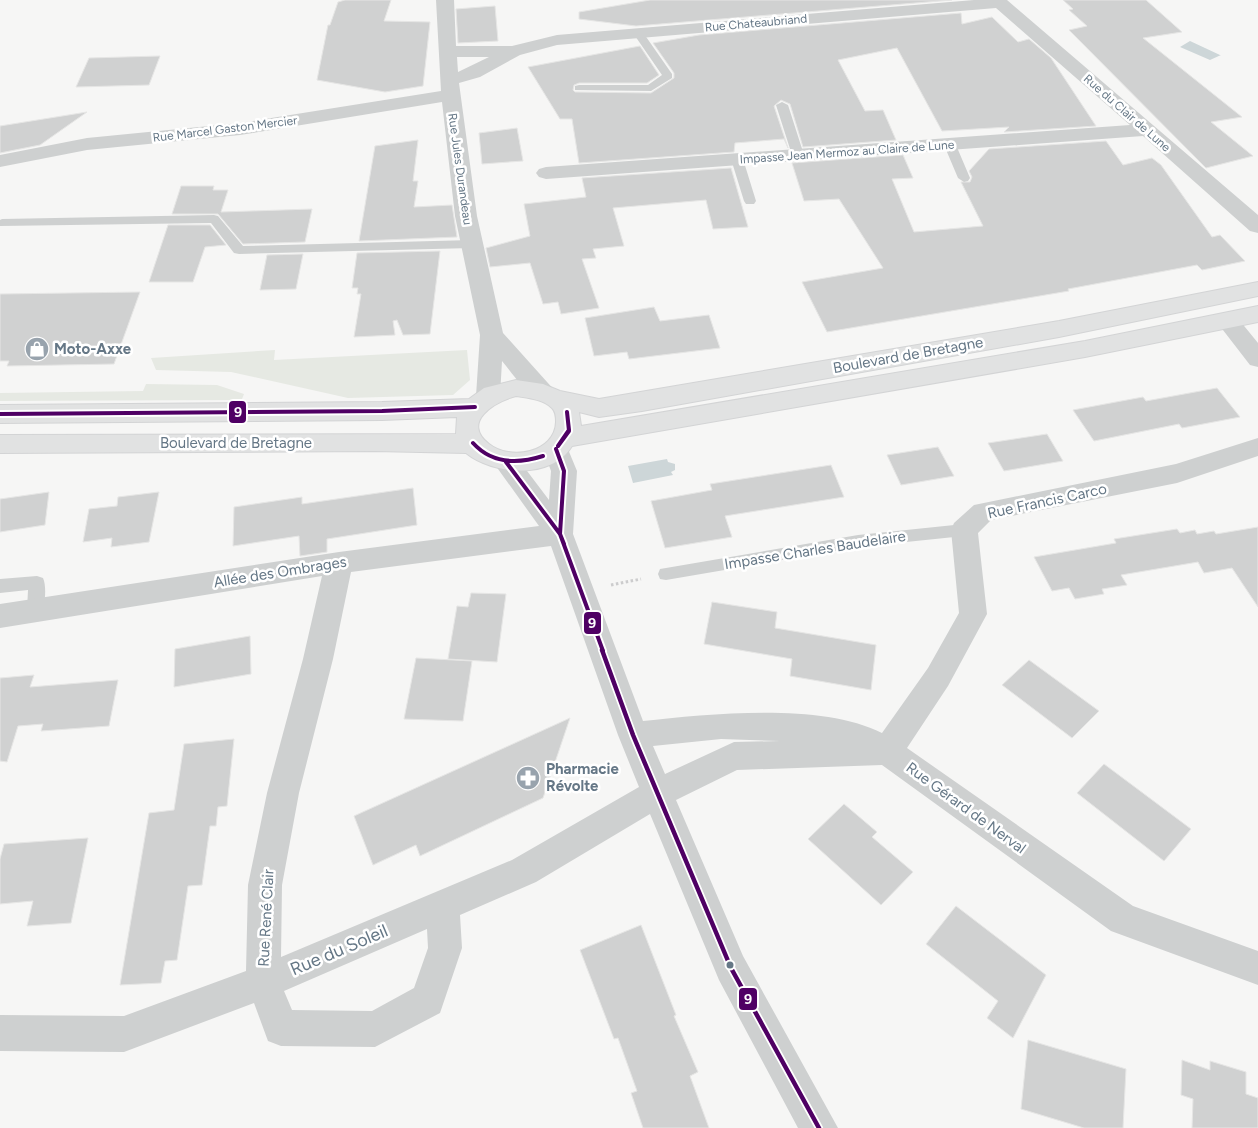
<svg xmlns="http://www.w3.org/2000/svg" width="1258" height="1128" font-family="Figtree,sans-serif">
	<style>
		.green { fill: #e6e9e3 }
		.water { fill: #cdd6d8 }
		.building { fill: #d0d1d1; stroke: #e6e6e5 }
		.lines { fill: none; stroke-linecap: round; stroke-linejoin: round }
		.secondary-casing { stroke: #d3d4d5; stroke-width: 2 }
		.path { stroke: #cccccd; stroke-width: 3; stroke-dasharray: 2.5 2.5; stroke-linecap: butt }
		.lane { fill: #ced0d0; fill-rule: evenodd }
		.street { fill: #ced0d0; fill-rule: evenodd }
		.secondary { fill: #e1e2e2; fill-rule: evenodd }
		.bus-1-far1-casing { stroke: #fff; stroke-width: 8 }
		.bus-1-casing { stroke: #fff; stroke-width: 8 }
		.bus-1-far1 { stroke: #4f0064; stroke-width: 4 }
		.bus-1 { stroke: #4f0064; stroke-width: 4.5 }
		.bus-dot { fill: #657786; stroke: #fff; stroke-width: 2 }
		.labels { text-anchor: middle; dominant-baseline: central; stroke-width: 5; stroke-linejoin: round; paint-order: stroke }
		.far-street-label { font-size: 12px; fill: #657786; stroke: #fff }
		.poi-label { font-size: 15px; font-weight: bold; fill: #657786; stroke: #fff; text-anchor: start }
		.street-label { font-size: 15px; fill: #657786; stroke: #fff }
		.near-street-label { font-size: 18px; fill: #657786; stroke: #fff }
		.line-badge { stroke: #fff; stroke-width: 2 }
		.badge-label { font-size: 14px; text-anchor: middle; font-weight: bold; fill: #fff }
	</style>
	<rect width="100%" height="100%" fill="#f6f6f5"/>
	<path class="green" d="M275 350 274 360 467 350 470 380 453 395 348 398 231 372 156 370 151 358Z
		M146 384 217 385 244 394 242 399 233 400 0 401V393L143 391Z"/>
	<path class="water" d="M1190 41 1220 55H1221L1210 60 1180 47Z
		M667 459 668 462 675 464V470L671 472 673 475 633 483 628 466Z"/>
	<path class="building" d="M345 0H391L384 21 430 22 423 86 385 92 317 80 328 25H330L338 2Z
		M650 0H952L636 26 579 19V12Z
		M1063 0H1146L1182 32 1143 38 1242 117 1211 122 1253 156 1206 168 1069 30 1087 26 1069 10 1073 9Z
		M495 6 498 41 458 43 456 9Z
		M961 13 962 24 992 17 1018 42 1029 39 1051 58 1096 126 1004 132 1009 127 942 131 897 48 838 60 865 111 883 110 896 140 803 147 790 104 781 100 774 106 788 148 784 139 735 143 734 152 579 163 572 119H560L528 67 640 46 659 75 647 83H579L574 85 573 90 575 92 651 93 674 78V73L653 43 699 35Z
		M160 56 149 85 76 87 89 58Z
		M87 112 40 145 0 153V126Z
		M517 128 523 161 482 164 479 133Z
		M418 140 413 181H418L414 207 452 205 457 237 359 241 375 146Z
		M1106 141 1123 165 1152 158 1161 165 1212 237 1220 235 1245 261 1202 270 1197 265 1068 289 1069 291 827 332 802 282 883 268 839 199 804 201 792 163 903 155 913 178 892 179 914 232 983 226 961 182H970L972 177 969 171 989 149Z
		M731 168 748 227 713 229 706 200 613 208 624 246 593 249 596 258 582 259 599 308 561 314 558 302 543 304 530 263 490 267 486 248 530 236 524 204 586 197 582 178Z
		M181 186H214L213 190H228L221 212 312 209 305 242 243 244 218 214H172Z
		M168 225H210L226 245 205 247 193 282H149Z
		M440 251 430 334 403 335 397 320 393 321 395 335 354 337 361 294H357L358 288H352L357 253Z
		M303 254 296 289 260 290 267 255Z
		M140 292 114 364 7 366 9 361H0V294Z
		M654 307 660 321 709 315 720 348 629 359 627 352 594 356 585 318Z
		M1217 388 1240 417 1182 428 1179 424 1094 441 1073 410 1143 397 1146 401Z
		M1047 434 1063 461 1004 471 988 443Z
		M938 447 954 476 901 485 887 455Z
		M831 465 844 497 725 516 732 537 665 548 651 501 712 490 710 484Z
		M413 488 417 525 327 539V552L300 556 299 536 233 546 234 507 302 497V504Z
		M49 492 45 525 0 532V499Z
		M159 492 149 542 111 547 112 538 83 542 89 509 117 506 118 497Z
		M1258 527V607L1232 568 1204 573 1198 562 1121 575 1127 585 1102 589 1104 594 1075 599 1069 588 1052 591 1034 557 1116 543 1114 539 1177 529 1180 533 1195 530 1197 534 1214 531 1216 534Z
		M471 593 506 594 497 662 448 659 457 606 468 607Z
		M712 602 777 612 775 628 876 645 871 690 790 676 792 659 704 644Z
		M250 636 251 674 174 687 175 649Z
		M416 658 472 661 463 721 404 719Z
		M1029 660 1099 711 1072 738 1002 685Z
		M34 675 30 687 118 680 109 726 41 731 43 724 18 726 7 762 0 761V678Z
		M570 718 543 798 420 856 416 845 373 865 354 816Z
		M234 739 227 806 218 807 216 826H210L202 885 188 886 177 960 165 961 161 983 120 985 149 813 174 810 184 744Z
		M1104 764 1191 829 1164 861 1077 793Z
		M844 804 877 832 872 837 913 872 881 905 808 839Z
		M88 838 71 923 27 926 33 901 0 904V859L4 844Z
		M956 906 1046 975 1013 1038 987 1018 998 1001 926 944Z
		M641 925 676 1015 674 1016 698 1072 690 1076 709 1128H643L631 1093 637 1091 618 1038 614 1039 580 950Z
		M1028 1040 1126 1069 1123 1128H1084L1021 1109Z
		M1182 1060 1210 1070V1061L1246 1072V1094L1258 1098V1128H1192L1193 1099 1181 1095Z"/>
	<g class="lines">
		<g class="secondary-casing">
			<path id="secondary" d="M1258 282V296L1059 337 642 411 599 417 579 412 581 426 1085 341 1258 306V322L1085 357 572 446C552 480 493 475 466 453L375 451 0 453V435L456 434 457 417 382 420 0 423V405L382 402 469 399 484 388 516 380 543 384 560 391 599 399 1059 321ZM516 396C528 398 543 399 552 408 556 412 556 417 556 422 555 453 510 461 489 444 461 422 494 402 516 396Z"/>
		</g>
		<path class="path" d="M611 585 641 579"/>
		<path class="lane" d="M638 30 642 31 672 74V78L651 91 575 90V86L579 85H648L662 75 633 33Z
			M782 102 788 105 804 155 802 158 798 159 792 155 776 105Z
			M950 141 956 145 970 178 968 181 964 182 958 178 944 145Z
			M737 155 743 159 756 201 754 204H746L744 201 731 159Z
			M214 215 218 216 243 246 472 240 478 244 472 248 239 254 234 253 211 223 0 226V220L2 219Z
			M964 524 970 526 972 530 970 534 964 536 858 547 666 580 660 579 658 574 660 569 666 568 858 535Z
			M37 576 43 578C47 587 45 606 41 615L35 617 29 615 27 610 28 590 0 593V579Z"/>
		<path class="street" d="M436 0H454L456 46H512L557 35 974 0H1007L1258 215V233L1250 231 1143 136 546 179 539 177 536 173 539 169 546 167 1130 125 996 8 557 45 520 55 480 77 459 83 477 216 503 333 556 392 553 398C531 404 515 376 502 361L500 396 497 402 488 405 479 402 476 396 480 335 455 216 442 102 240 135 87 150 0 167V155L87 138 240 123 441 91ZM457 57H489L458 72Z
			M1228 313 1236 316 1258 343V367L1250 365 1216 321 1220 316Z
			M1258 438V456L1177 483 991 520 978 533 987 614 948 686 907 748 1133 906 1258 951V985L1111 931 882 765 737 770 676 800 743 956 838 1128H798L719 980 650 814 536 882 460 915 462 948 440 1013 375 1047 281 1046 268 1041 254 1003 124 1052 0 1051V1015L124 1016 246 971 248 885 267 793 303 659 322 576 0 628V604L339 552 539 526 493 462 497 455 506 453 515 455 549 500 551 471 543 449 547 442 556 440 565 442 577 471 573 534 643 721C710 714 821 702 882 733L928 668 959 613 951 530 954 523 974 505 1176 464ZM551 546 618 735 639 787 512 860 281 957 282 885 299 793 333 659 351 572ZM721 739 780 741 734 742 665 774 653 746ZM427 929 428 948 414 988 372 1011 292 1010 284 991Z"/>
		<use href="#secondary" class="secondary"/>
		<g class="bus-1-far1-casing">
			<path id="bus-1-far1" d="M0 414 382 411 475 407
				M473 443C492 464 518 464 543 456
				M558 446 569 430 567 412
				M558 446 569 431 567 412
				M556 449 564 471 560 534 564 544
				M506 462 560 534 603 651"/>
		</g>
		<g class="bus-1-casing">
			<path id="bus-1" d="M602 650 633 735 731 968 819 1128"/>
		</g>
		<use href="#bus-1-far1" class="bus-1-far1"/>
		<use href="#bus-1" class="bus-1"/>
	</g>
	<defs>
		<g id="shop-disc" transform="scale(1.25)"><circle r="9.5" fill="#98a3ad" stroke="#fff"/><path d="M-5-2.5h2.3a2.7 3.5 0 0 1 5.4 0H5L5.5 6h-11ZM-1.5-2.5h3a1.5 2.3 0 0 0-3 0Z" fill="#fff"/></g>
		<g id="pharmacy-disc" transform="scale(1.25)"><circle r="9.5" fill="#98a3ad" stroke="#fff"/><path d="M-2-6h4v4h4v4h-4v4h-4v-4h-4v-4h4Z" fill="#fff"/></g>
	</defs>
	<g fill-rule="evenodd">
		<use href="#shop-disc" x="37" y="349"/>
		<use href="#pharmacy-disc" x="528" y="778"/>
	</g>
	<circle class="bus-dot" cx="730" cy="965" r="4.5"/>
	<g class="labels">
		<g class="far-street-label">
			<text transform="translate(756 23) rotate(-5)">Rue Chateaubriand</text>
			<text transform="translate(1127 113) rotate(41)">Rue du Clair de Lune</text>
			<text transform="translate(225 129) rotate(-7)">Rue Marcel Gaston Mercier</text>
			<text transform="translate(847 152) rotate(-4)">Impasse Jean Mermoz au Claire de Lune</text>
			<text transform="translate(460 169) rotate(82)">Rue Jules Durandeau</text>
		</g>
		<g class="poi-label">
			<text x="54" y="349">Moto-Axxe</text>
			<text x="546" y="769">Pharmacie<tspan x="546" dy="17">Révolte</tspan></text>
		</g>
		<g class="street-label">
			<text transform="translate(908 355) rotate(-10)">Boulevard de Bretagne</text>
			<text x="236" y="443">Boulevard de Bretagne</text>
			<text transform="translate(1047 501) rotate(-12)">Rue Francis Carco</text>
			<text transform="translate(815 550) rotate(-9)">Impasse Charles Baudelaire</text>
			<text transform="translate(280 572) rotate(-9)">Allée des Ombrages</text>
			<text transform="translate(966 808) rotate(36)">Rue Gérard de Nerval</text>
			<text transform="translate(266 918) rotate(-87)">Rue René Clair</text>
		</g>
		<g class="near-street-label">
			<text transform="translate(339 950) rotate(-23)">Rue du Soleil</text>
		</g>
	</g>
	<g class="line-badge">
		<rect x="228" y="400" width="19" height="24" rx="5" fill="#4f0064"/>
		<rect x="583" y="611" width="19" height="24" rx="5" fill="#4f0064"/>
		<rect x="738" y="987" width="20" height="24" rx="5" fill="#4f0064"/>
	</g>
	<g class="badge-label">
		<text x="238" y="417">9</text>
		<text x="592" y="628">9</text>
		<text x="748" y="1004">9</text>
	</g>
</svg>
